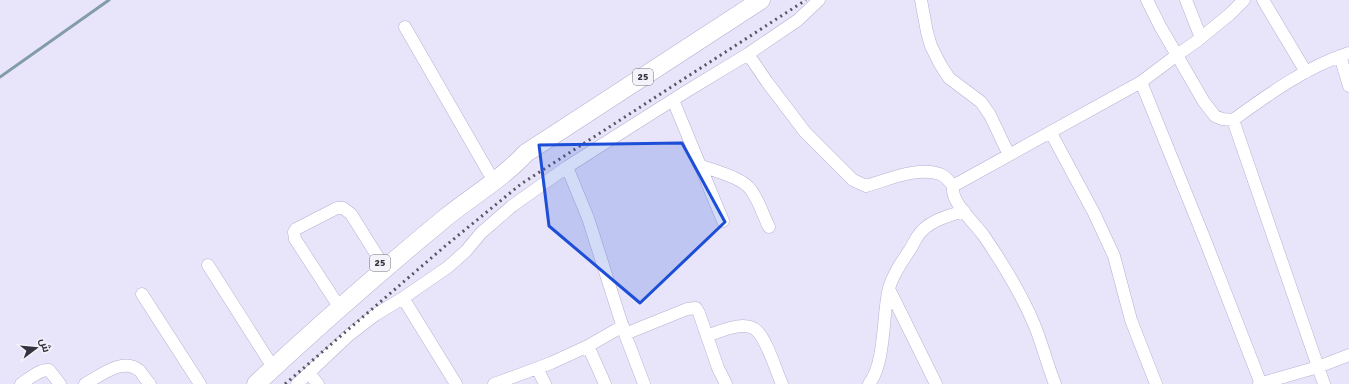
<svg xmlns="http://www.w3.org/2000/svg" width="1349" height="384" font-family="Signika,Cairo,sans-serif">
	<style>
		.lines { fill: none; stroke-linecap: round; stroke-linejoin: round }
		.stream { stroke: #839ca9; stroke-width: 3 }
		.minor-casing { stroke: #b7b0d2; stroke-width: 13 }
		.highway-casing { stroke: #b7b0d2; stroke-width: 19 }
		.minor { stroke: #fff; stroke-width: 12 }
		.highway { stroke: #fff; stroke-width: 18 }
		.rail { stroke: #575463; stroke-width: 3; stroke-dasharray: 2 4; stroke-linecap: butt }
		.marked { fill: #1d4ed8; fill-opacity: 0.2; stroke: #1d4ed8; stroke-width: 3; stroke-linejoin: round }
		.labels { text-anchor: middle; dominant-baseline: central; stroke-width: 4; stroke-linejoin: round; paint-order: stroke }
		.shield { fill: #f5f3fa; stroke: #6f6d78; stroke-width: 1 }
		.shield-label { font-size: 10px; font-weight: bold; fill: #363341 }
	</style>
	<rect width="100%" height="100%" fill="#e8e4f9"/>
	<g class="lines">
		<path class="stream" d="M0 77 109 0"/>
		<g class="minor-casing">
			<path id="minor" d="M921 0 927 32 931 46 940 64 949 78 981 102 990 115 1009 155
				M1147 0 1160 26 1204 102 1215 116 1222 119 1233 120
				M1186 0 1201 38
				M1263 0 1306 72
				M405 27 489 173
				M748 54 767 82 805 132 853 180 866 186C887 180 921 165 942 175 946 177 950 182 953 186
				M1340 56 1349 86
				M1141 82 1205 240 1261 384
				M673 100 723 221
				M1051 133 1094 213 1114 256 1131 320 1156 384
				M699 165C714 171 742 177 751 190 759 201 763 215 769 227
				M567 167 588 218 625 334 644 384
				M208 265 269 361
				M889 289 936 384
				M142 294 200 384
				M403 298 456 384
				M336 302 295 239 294 232 296 229 337 208H343L351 214 381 262
				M625 334 687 309 696 308 699 313 718 368 726 384
				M707 336C718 332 731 326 743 326 748 326 754 328 757 331 767 340 776 371 782 384
				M588 346 605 384
				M537 368 545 384
				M309 373 318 384
				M21 384C29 379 39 369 49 370L60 384
				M85 384C100 376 123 356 140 371 143 375 146 380 150 384
				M297 384 349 335 375 315 403 298 448 267 466 251 481 233 512 206 567 167 687 91 748 54 798 20 819 0
				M494 384 551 363 588 346 623 326
				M869 384C886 362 882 316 889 288 893 274 901 263 909 251 912 247 914 242 917 237 927 221 947 216 964 211
				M1055 384C1047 364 1042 343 1034 324 1021 293 1003 264 984 236 975 223 950 202 953 186L1141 82 1177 55 1197 41 1230 14 1244 0
				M1259 384 1318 367 1349 355
				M1324 384 1233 120C1269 94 1306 67 1349 53"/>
		</g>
		<g class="highway-casing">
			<path id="highway" d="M256 384C317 327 381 271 445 218 471 197 503 178 526 153L761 0"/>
		</g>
		<use href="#minor" class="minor"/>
		<use href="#highway" class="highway"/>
		<path class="rail" d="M285 384 444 247 521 184 806 0"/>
	</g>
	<path class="marked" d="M682 143 725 222 640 303 549 226 539 145Z"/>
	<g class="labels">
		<g class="shield">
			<rect x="633" y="69" width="20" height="16" rx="3"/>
			<rect x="370" y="255" width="20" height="16" rx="3"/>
		</g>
		<g class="shield-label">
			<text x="643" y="77">25</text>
			<text x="380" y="263">25</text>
		</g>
	</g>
	<g transform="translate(36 348) rotate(74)" stroke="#f5f3fa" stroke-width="3" paint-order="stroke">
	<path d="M0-3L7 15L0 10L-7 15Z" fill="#363341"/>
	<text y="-6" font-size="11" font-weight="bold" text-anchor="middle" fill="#363341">ش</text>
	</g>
</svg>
